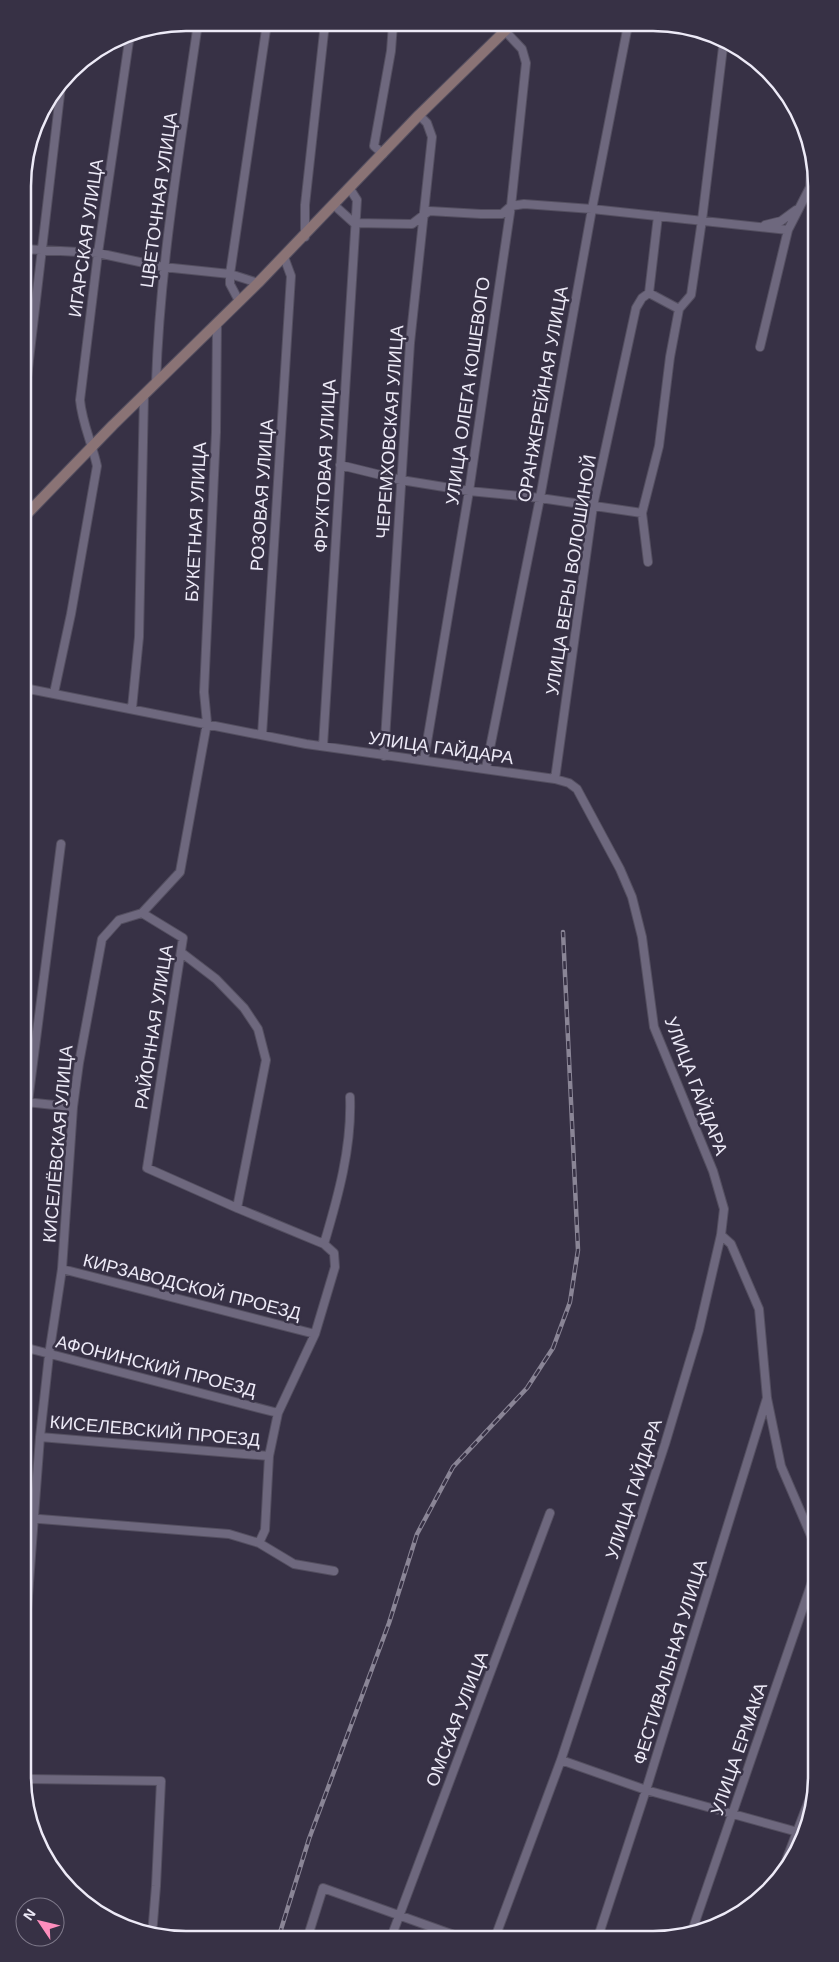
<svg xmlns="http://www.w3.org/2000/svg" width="839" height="1962" font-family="Arial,sans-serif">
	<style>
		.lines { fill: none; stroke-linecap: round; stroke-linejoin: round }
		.street-casing { stroke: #544f60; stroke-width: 10 }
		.secondary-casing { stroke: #544f60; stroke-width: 12 }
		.street { stroke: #6e687e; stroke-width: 8 }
		.secondary { stroke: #8a7375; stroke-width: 10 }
		.rail-casing { stroke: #8a8596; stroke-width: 4.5 }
		.rail { stroke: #373145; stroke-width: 2.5; stroke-dasharray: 8; stroke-linecap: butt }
		.labels { text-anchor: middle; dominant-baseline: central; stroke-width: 5; stroke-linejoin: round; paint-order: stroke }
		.street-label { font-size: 18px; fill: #edeaf7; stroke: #373145 }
		.rim { fill: none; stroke: #edeaf7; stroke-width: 2.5 }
	</style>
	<rect width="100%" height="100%" fill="#373145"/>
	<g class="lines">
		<g class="street-casing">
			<path id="street" d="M383 154 374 146 391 51 393 24
				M334 205 354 223 412 224 429 211 481 214H502L511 206 524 204 592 209 788 230
				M658 216 649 293 679 309
				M765 225 781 221 796 210
				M305 237V205L325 23
				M23 249 98 253 163 267 230 274 258 283
				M239 301 230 284V274L267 23
				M760 347 788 230 810 187 811 171
				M156 383C160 262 181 142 198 23
				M24 403 61 86
				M340 465 401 480 469 491 540 498 642 513 648 562
				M642 513 659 446 670 357 679 309 691 295 702 220 724 39
				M24 688 306 744 555 779 569 783 577 789 620 869 632 897 642 937 654 1027 713 1171 724 1209 721 1235 699 1330 665 1444 561 1760 496 1935
				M54 693 71 614 97 466C92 443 82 423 80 400L98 253 130 34
				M132 708 139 637 144 394
				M262 735 291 276 284 257
				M323 746 357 200 350 189
				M384 756 410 343 432 137 427 123 419 115
				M424 760 469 491 511 206 526 63 522 49 505 31
				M486 768 540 498 592 209 628 25
				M555 779 593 506 636 308 642 298 649 293
				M142 913 183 938 147 1168 237 1208 324 1244 334 1253 335 1267 315 1334 278 1413 269 1456 265 1530 259 1543
				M182 953 216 979 244 1008 258 1029 266 1060 237 1208
				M26 1102 73 1107
				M28 1102 61 844
				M721 1235 731 1244 759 1309 767 1398 781 1466 815 1545
				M324 1244C338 1197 352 1147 350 1097
				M62 1269 315 1334
				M27 1348 278 1413
				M40 1437 269 1456
				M27 1518 229 1534 259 1543 294 1564 334 1571
				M27 1609 40 1437 49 1355 62 1269 73 1107 79 1063 102 939 119 920 142 913 180 872 207 723 204 692 216 432 217 323
				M561 1760 646 1790 805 1834
				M28 1779 161 1781 156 1886 152 1935
				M779 1879 816 1782
				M599 1934 646 1790 767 1398
				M691 1934 815 1573
				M392 1935 550 1513
				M308 1936 323 1888 454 1935"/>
		</g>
		<g class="secondary-casing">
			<path id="secondary" d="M24 517 113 425 258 283 419 115 511 25"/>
		</g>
		<use href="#street" class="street"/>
		<use href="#secondary" class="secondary"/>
		<g class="rail-casing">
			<path id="rail" d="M279 1936 309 1839 389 1623 417 1534 453 1467 527 1388 553 1348 570 1302 578 1250 563 932"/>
		</g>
		<use href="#rail" class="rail"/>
	</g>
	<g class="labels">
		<g class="street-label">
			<text transform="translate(159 200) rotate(-82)">ЦВЕТОЧНАЯ УЛИЦА</text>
			<text transform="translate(86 238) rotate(-82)">ИГАРСКАЯ УЛИЦА</text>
			<text transform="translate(468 391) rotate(-82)">УЛИЦА ОЛЕГА КОШЕВОГО</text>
			<text transform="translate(543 394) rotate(-80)">ОРАНЖЕРЕЙНАЯ УЛИЦА</text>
			<text transform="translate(390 432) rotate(-86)">ЧЕРЕМХОВСКАЯ УЛИЦА</text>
			<text transform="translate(325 466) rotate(-87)">ФРУКТОВАЯ УЛИЦА</text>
			<text transform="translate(262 495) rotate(-86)">РОЗОВАЯ УЛИЦА</text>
			<text transform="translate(196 522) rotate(-87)">БУКЕТНАЯ УЛИЦА</text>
			<text transform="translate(571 575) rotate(-81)">УЛИЦА ВЕРЫ ВОЛОШИНОЙ</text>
			<text transform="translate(441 748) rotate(8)">УЛИЦА ГАЙДАРА</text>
			<text transform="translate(154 1027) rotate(-81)">РАЙОННАЯ УЛИЦА</text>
			<text transform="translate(696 1086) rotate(69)">УЛИЦА ГАЙДАРА</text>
			<text transform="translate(58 1144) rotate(-85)">КИСЕЛЁВСКАЯ УЛИЦА</text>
			<text transform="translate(192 1287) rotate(14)">КИРЗАВОДСКОЙ ПРОЕЗД</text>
			<text transform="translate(156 1366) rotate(14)">АФОНИНСКИЙ ПРОЕЗД</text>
			<text transform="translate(155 1431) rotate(5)">КИСЕЛЕВСКИЙ ПРОЕЗД</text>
			<text transform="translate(634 1489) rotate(-72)">УЛИЦА ГАЙДАРА</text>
			<text transform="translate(670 1662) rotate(-73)">ФЕСТИВАЛЬНАЯ УЛИЦА</text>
			<text transform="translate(457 1719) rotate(-69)">ОМСКАЯ УЛИЦА</text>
			<text transform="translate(739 1749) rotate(-71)">УЛИЦА ЕРМАКА</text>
		</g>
	</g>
	<path d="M0 0H839V1962H0ZM186 31H653A155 155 0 0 1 808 186V1776A155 155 0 0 1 653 1931H186A155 155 0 0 1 31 1776V186A155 155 0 0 1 186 31Z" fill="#373145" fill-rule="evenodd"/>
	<path class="rim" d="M186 31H653A155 155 0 0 1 808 186V1776A155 155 0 0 1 653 1931H186A155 155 0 0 1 31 1776V186A155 155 0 0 1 186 31Z"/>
	<g transform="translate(40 1922) rotate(305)"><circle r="24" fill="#373145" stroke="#807b8c"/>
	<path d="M0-4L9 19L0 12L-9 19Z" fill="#fe8ebd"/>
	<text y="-8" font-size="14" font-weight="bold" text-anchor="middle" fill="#edeaf7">N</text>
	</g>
</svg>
